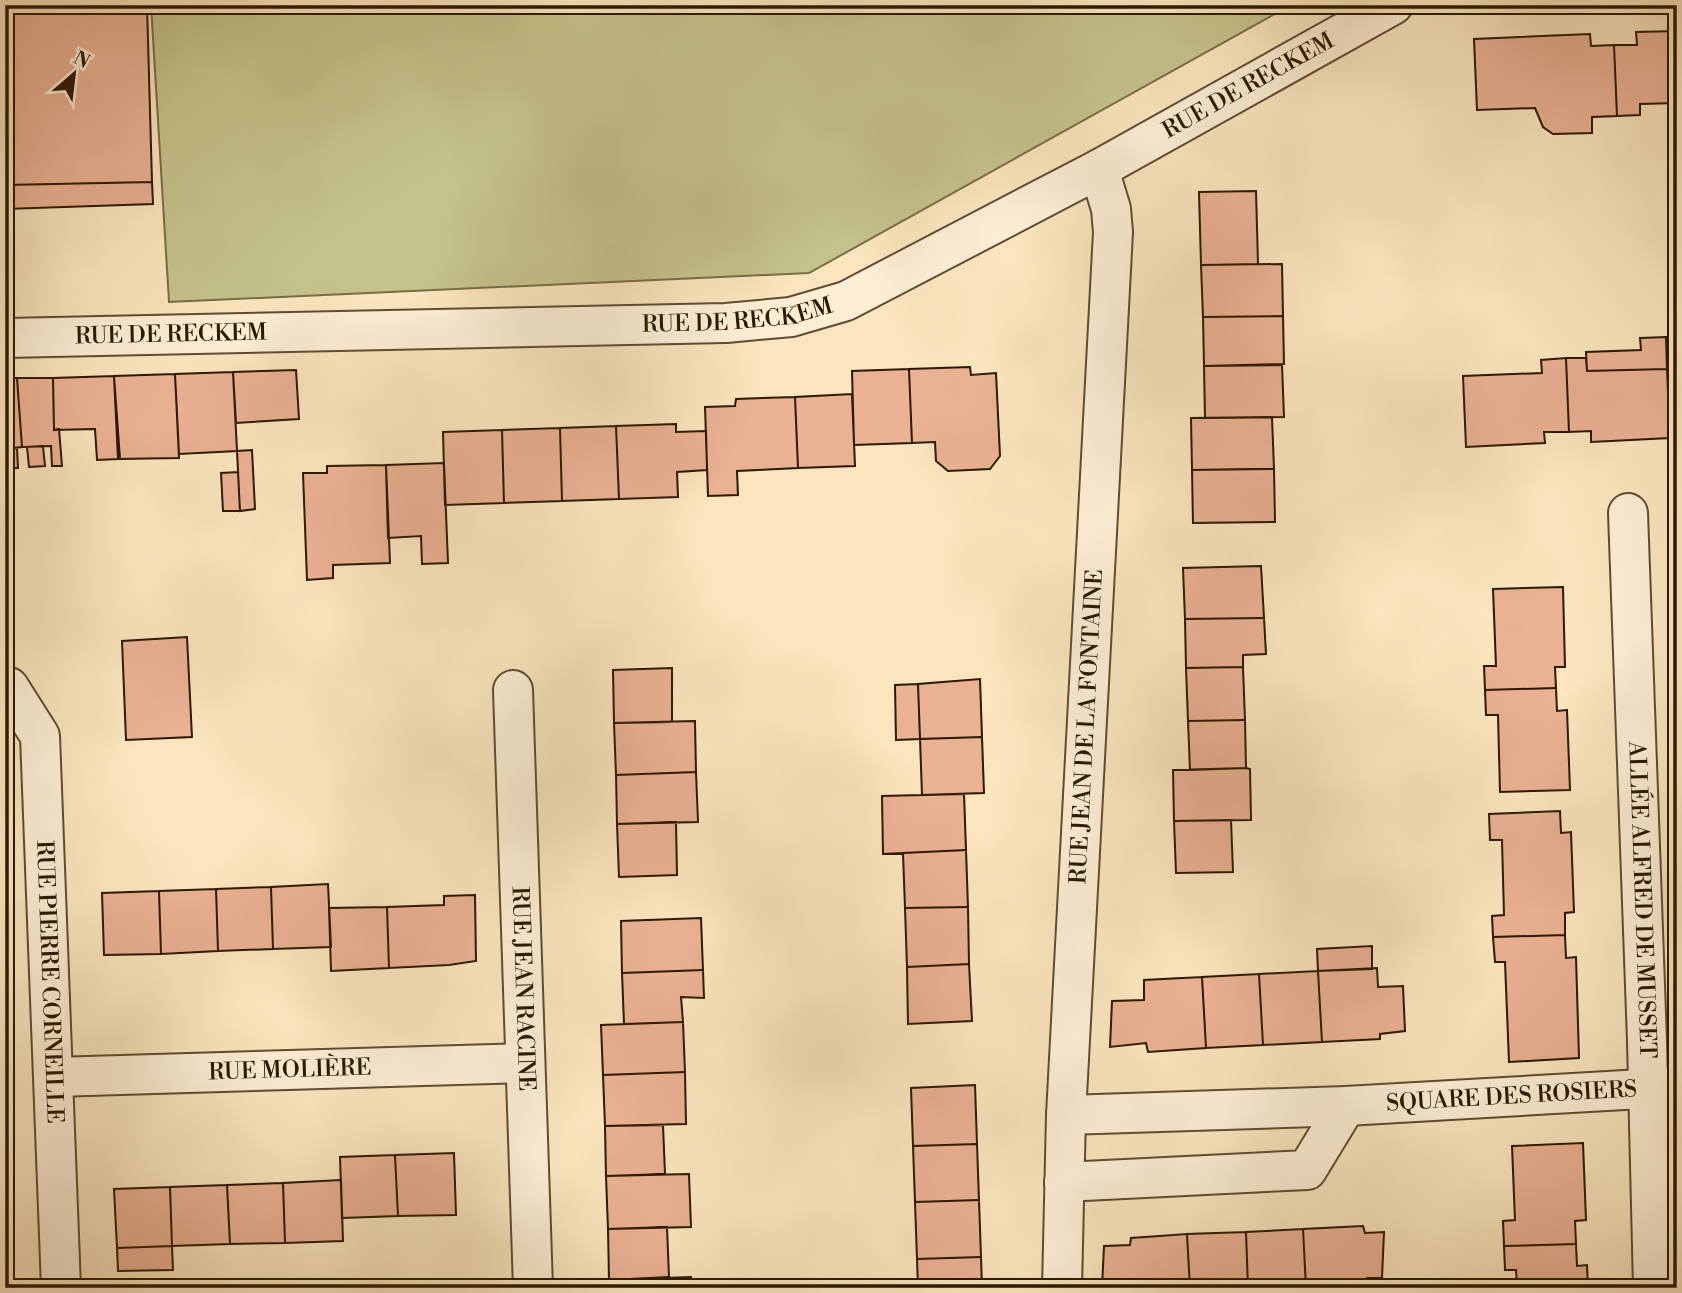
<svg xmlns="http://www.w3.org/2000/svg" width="1682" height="1293" font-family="'Libre Bodoni',serif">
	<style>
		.green { fill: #c5c28c; stroke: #786e46; stroke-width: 2 }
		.building { fill: #eab193; stroke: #2b1900; stroke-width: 2 }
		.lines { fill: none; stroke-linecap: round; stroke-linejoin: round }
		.street-casing { stroke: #5f4c30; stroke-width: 42 }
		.street { stroke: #fceed5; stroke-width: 38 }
		.labels { text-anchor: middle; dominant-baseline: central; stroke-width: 5; stroke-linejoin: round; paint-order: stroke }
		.street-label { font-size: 23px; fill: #2b1900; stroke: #fceed5 }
	</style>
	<rect width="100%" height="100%" fill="#fae5be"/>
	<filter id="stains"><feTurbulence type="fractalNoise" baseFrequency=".00286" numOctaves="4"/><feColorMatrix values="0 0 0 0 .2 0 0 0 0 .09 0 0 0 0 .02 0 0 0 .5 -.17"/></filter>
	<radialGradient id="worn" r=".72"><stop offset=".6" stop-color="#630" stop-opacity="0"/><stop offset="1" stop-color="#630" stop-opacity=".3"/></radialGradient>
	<path class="green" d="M151 5H1291L809 273 169 302Z"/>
	<path class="building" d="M5 5H147L152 182 5 185Z
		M1677 31V103L1640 104V115L1617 116 1614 45H1637L1636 32Z
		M1590 34 1591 46 1614 45 1617 116 1592 117V133L1553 134 1543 127 1535 108 1477 110 1474 39Z
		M152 182 153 204 5 209V185Z
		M1256 191 1258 264 1201 265 1199 192Z
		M1282 264 1283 316 1203 317 1201 265Z
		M1283 316 1284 364 1204 366 1203 317Z
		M1666 337 1667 369 1587 371 1586 352 1641 350 1640 338Z
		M1566 358 1569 432H1544L1545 443 1466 447 1463 376 1542 373 1541 360Z
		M1566 358H1586L1587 371 1667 369 1670 438 1591 442V431L1569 432Z
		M1282 365 1284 417 1205 418 1204 366Z
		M970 367 971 375 996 373 1000 456 990 469 948 471 936 461 935 442 912 443 909 369Z
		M909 369 912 443 854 445 852 371Z
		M296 370 299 419 236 423 233 372Z
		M233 372 237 451 179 454 175 374Z
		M175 374 179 458 120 459 114 376Z
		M114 376 118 459 97 460 95 429 54 430 53 378Z
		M5 378H17L22 447 5 449Z
		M17 378H53L54 430 59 429 62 466H52L51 446 22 447Z
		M852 394 855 466 798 468 795 397Z
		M795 397 798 468 737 471 738 495 708 496 705 407 735 406 736 399Z
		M1272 417 1274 469 1192 470 1191 418Z
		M676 424V432L706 431 707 470 677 472 678 497 619 499 616 426Z
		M616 426 619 499 562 501 560 428Z
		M560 428 562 501 504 503 502 430Z
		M502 430 504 503 445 505 443 432Z
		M43 446 45 466 29 467 27 447Z
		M17 448 18 468H5V449Z
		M252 450 255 509 240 511 237 451Z
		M444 463 448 563 422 564 421 536 388 538 386 465Z
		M386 465 390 563 333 565V578L307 580 303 473H327V466Z
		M1249 469H1274L1275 522 1193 523 1192 470Z
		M238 472 240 511H223L221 473Z
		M1261 566 1264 618 1185 619 1183 568Z
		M1563 587 1565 667H1555L1556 688 1485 690 1484 666H1496L1493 589Z
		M1264 618 1266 654 1243 655V667L1186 668 1185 619Z
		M187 637 192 737 126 740 122 641Z
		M1243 667 1245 720 1188 721 1186 668Z
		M672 668V722L614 723 613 670Z
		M980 679 982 737 920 739 918 684Z
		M918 684 920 739 896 740 895 685Z
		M1556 688 1557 711 1567 710 1570 790 1500 792 1498 715H1486L1485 690Z
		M1245 720 1246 768 1190 770 1188 721Z
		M695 721 696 772 616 775 614 723Z
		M982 737 984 793 922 795 920 739Z
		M1246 768 1250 769 1251 820 1174 821 1173 770Z
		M696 772 698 822 617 824 616 775Z
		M964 794 966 850 883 854 882 796Z
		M1560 811 1561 833 1571 832 1574 912 1565 913V935L1493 937 1492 916 1504 915 1502 840H1490L1489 814Z
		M1231 820 1233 872 1176 873 1174 821Z
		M676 822 677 875 619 877 617 824Z
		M966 850 968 907 905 908 903 853Z
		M328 884 331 947 273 949 271 887Z
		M271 887 273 949 218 951 216 889Z
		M216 889 218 951 161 954 159 891Z
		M159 891 161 954 104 955 102 893Z
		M475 895 476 961 449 965 389 968 387 907 444 905V896Z
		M387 907 389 968 331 971 329 908Z
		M968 907 969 964 907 967 905 908Z
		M701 918 703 970 622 973 621 921Z
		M1565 935 1566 958 1576 957 1579 1058 1509 1062 1505 962H1495L1493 937Z
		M1372 946V969L1318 971 1317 949Z
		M969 964 972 1021 908 1024 907 967Z
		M1377 968 1378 987 1403 986 1405 1031 1380 1034V1039L1322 1042 1318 971Z
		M703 970 704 998 681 997 683 1022 624 1024 622 973Z
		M1318 971 1322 1042 1263 1045 1259 974Z
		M1259 974 1263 1045 1206 1048 1202 977Z
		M1202 977 1206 1048 1148 1052 1146 1043 1110 1047 1112 1001 1144 1000V980Z
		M683 1022 685 1072 603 1075 601 1025Z
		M685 1072 686 1124 605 1126 603 1075Z
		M975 1085 977 1144 913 1146 911 1088Z
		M663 1125 665 1174 606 1176 605 1126Z
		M1583 1143 1586 1220 1575 1221 1576 1244 1504 1246 1503 1221 1515 1220 1512 1146Z
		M977 1144 979 1200 915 1202 913 1146Z
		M454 1153 456 1215 398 1216 395 1155Z
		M395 1155 398 1216 342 1218 340 1157Z
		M689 1174 691 1227 608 1229 606 1176Z
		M341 1180 343 1241 285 1243 283 1183Z
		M283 1183 285 1243 230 1244 227 1185Z
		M227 1185 230 1244 172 1246 170 1187Z
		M170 1187 172 1246 117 1248 114 1189Z
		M979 1200 981 1257 917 1259 915 1202Z
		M1363 1226 1365 1233 1384 1232 1382 1278H1367L1366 1288H1306L1303 1229Z
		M667 1227 669 1277 609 1280 608 1229Z
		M1303 1229 1306 1288H1248L1246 1232Z
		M1246 1232 1248 1288H1190L1187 1234Z
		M1187 1234 1190 1288H1102L1104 1246 1130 1245 1131 1238Z
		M1576 1244 1577 1266 1587 1265 1588 1288H1517L1516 1270H1505L1504 1246Z
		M172 1246 173 1270 118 1271 117 1248Z
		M981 1257 982 1288H918L917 1259Z
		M691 1277 692 1288H610L609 1280Z"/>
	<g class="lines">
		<g class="street-casing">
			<g id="street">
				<path id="s1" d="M5 338 726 323 791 317 846 301 1099 169 1393 5"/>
				<path id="s2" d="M1628 513 1647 1041 1653 1288"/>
				<path id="s3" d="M9 687 40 736 61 1288"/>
				<path id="s4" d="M513 690 533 1288"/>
				<path id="s5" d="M54 1077 525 1063"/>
				<path id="s6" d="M1066 1115 1346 1106 1677 1087"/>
				<path d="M1064 1182 1307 1170 1346 1106"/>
				<path id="s7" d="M1062 1288 1066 1115 1113 232 1111 209 1099 169"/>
			</g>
		</g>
		<use href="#street" class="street"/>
	</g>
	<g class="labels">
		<g class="street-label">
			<text stroke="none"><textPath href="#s1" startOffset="1300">RUE DE RECKEM</textPath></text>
			<text stroke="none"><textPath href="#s1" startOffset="733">RUE DE RECKEM</textPath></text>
			<text stroke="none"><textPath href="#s1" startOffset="166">RUE DE RECKEM</textPath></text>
			<text stroke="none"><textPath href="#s7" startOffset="562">RUE JEAN DE LA FONTAINE</textPath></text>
			<text stroke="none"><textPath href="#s2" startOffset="387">ALLÉE ALFRED DE MUSSET</textPath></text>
			<text stroke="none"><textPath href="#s3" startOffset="304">RUE PIERRE CORNEILLE</textPath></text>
			<text stroke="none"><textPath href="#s4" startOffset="299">RUE JEAN RACINE</textPath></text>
			<text stroke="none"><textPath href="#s5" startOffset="236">RUE MOLIÈRE</textPath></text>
			<text stroke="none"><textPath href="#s6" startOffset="446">SQUARE DES ROSIERS</textPath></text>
		</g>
	</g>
	<rect width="1682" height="1293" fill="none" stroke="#fae5be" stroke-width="28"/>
	<rect x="7" y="7" width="1668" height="1279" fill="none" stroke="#2b1900" stroke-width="3.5"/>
	<rect x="14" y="14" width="1654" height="1265" fill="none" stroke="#2b1900" stroke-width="2"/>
	<g transform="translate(74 74) rotate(28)" stroke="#fceed5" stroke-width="5" paint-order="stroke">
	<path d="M0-5L12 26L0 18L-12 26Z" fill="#2b1900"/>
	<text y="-10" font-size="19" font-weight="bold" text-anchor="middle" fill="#2b1900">N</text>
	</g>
	<rect width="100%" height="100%" filter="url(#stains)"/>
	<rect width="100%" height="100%" fill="url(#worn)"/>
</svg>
